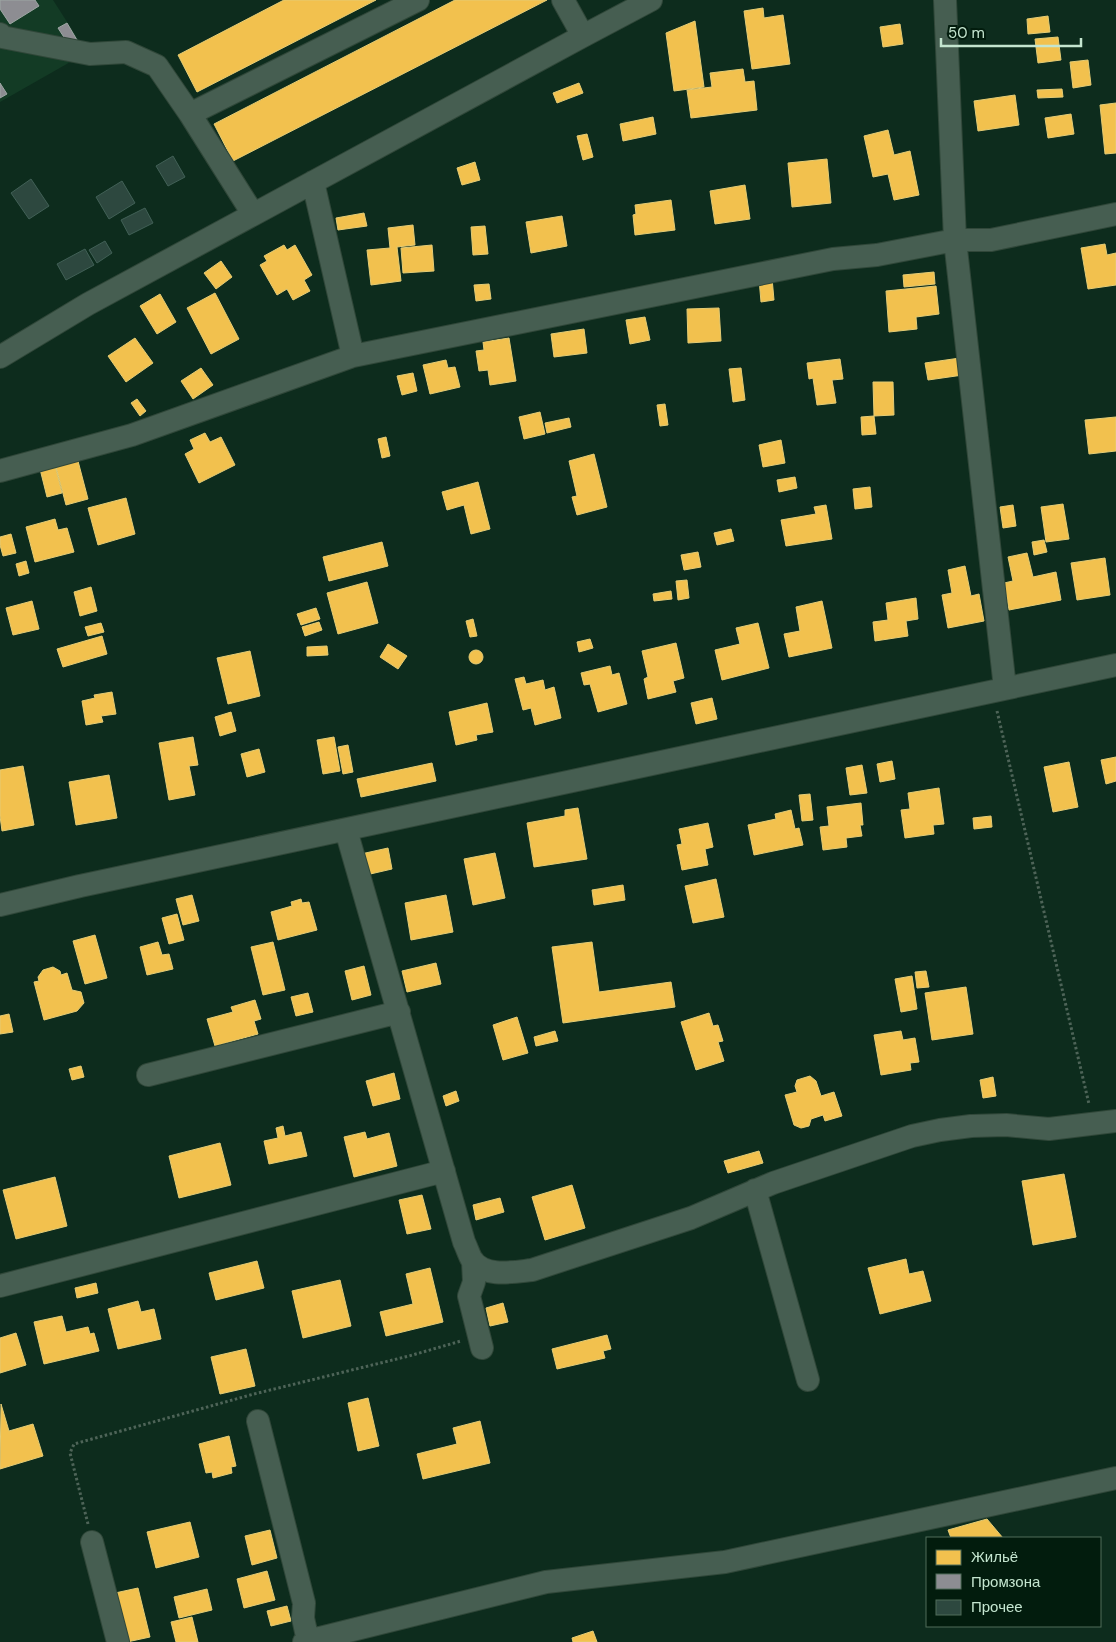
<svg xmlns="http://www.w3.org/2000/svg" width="1116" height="1642" font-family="'DM Sans',sans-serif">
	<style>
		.built { fill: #133b25 }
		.homes { fill: #f2c14e; stroke: #e4cc75 }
		.industry { fill: #8d8d92; stroke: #9ea7a4 }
		.building { fill: #2d483f; stroke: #416056 }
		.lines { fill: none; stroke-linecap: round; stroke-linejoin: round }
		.minor-casing { stroke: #304739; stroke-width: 24 }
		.path { stroke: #4e6458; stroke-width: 3; stroke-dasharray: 2.5 2.5; stroke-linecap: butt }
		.minor { stroke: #465e51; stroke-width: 22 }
	</style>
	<rect width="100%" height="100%" fill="#0d2c1d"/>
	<path class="built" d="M0 0H53L78 39 72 61 0 102Z"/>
	<path class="homes" d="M284 0H376L197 92 178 55Z
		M455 0H547L233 161 214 124Z
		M763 8 764 18 783 15 790 64 752 69 744 11Z
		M1048 16 1050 32 1028 34 1027 19Z
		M695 21 704 87 674 91 666 33Z
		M900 24 903 44 883 47 880 27Z
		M1058 37 1061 60 1038 63 1035 39Z
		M1088 60 1091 85 1073 88 1070 62Z
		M743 69 745 82 754 81 757 110 691 118 687 90 712 87 710 73Z
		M579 83 583 93 557 103 553 93Z
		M1062 89 1063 97 1038 98 1037 90Z
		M1015 95 1019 125 978 131 974 101Z
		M1116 103V153L1105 154 1100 105Z
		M1071 114 1074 134 1048 138 1045 118Z
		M653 117 656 134 623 141 620 124Z
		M888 130 894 155 910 151 919 195 894 200 888 174 873 177 864 136Z
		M587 134 593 157 583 160 577 136Z
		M827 159 831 203 792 207 788 163Z
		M475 162 480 180 462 185 457 168Z
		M745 185 750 219 715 224 710 191Z
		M671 200 675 230 635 235 633 215 636 214 635 205Z
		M364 213 367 226 338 230 336 218Z
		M562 216 567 246 531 253 526 222Z
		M413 225 415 245 397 247 401 281 371 285 367 250 390 248 388 228Z
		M485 226 488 254 473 255 471 227Z
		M1105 244 1107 255 1116 253V285L1088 289 1081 248Z
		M284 245 287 250 295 245 312 275 304 280 310 291 293 300 287 289 277 295 260 265 267 261 264 256Z
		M432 245 434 271 403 273 401 248Z
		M221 261 232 277 216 289 204 273Z
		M934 272 935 284 904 287 903 275Z
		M772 278 774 300 761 302 759 279Z
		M489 284 491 299 476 301 474 285Z
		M936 286 939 314 916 317 917 329 889 332 886 291Z
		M215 293 239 339 211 354 187 308Z
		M160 294 176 322 157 334 140 306Z
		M719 308 721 341 688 343 687 309Z
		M645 317 650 340 630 344 626 320Z
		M584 329 587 353 554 357 551 334Z
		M135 338 153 363 126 382 108 356Z
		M509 338 516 381 490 385 488 370 479 371 476 351 484 350 483 342Z
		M960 358 963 375 928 380 925 363Z
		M840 359 843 379 832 380 836 403 817 405 813 378 809 379 807 363Z
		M446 360 448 368 455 367 460 387 430 394 423 365Z
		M201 368 213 385 193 399 181 381Z
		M741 368 745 400 733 402 729 369Z
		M413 373 417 391 402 395 397 376Z
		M873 382H893L894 415 874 416Z
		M137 399 146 411 140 416 131 403Z
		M665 404 668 425 660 426 657 405Z
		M540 412 545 434 524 439 519 417Z
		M874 416 876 434 862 435 861 417Z
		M1116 417V451L1089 454 1085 420Z
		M569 418 571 427 547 433 545 423Z
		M205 433 210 442 221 437 235 465 199 483 185 454 194 449 190 440Z
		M386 437 390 456 382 458 378 439Z
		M781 440 785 463 763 467 759 445Z
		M594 454 607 507 577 515 572 497 577 496 569 461Z
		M78 461 88 499 66 505 56 467Z
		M55 465 62 493 47 497 40 469Z
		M795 477 797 488 779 492 777 480Z
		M478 482 490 529 471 534 464 505 447 510 442 492Z
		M870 487 872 507 855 509 853 489Z
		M126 498 135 534 98 545 88 508Z
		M1063 504 1069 539 1046 542 1041 507Z
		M826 505 832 539 786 546 781 520 816 514 814 507Z
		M1013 505 1016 526 1003 528 1000 507Z
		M55 519 58 530 67 528 74 552 35 562 26 527Z
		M731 529 734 541 717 545 714 533Z
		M11 534 16 553 3 556 0 545V537Z
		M1044 540 1047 552 1034 555 1032 542Z
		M382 542 388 566 329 581 323 557Z
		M698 552 701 567 684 570 681 555Z
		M1027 553 1033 577 1056 572 1061 600 1009 610 1004 583 1013 581 1008 557Z
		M1105 558 1110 595 1077 600 1071 563Z
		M26 561 29 573 19 576 16 564Z
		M965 566 971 596 979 594 984 621 948 628 942 595 952 593 948 570Z
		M687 580 689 598 678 600 676 581Z
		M367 582 378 623 338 634 327 593Z
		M91 587 97 611 80 616 74 592Z
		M671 591 672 599 654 601 653 594Z
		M916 598 918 619 906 621 908 636 875 641 873 622 888 620 886 603Z
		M32 601 39 629 13 635 6 608Z
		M822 601 832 648 789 657 784 634 800 631 796 607Z
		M316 608 320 619 301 625 297 614Z
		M473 619 477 636 470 637 466 621Z
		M319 622 322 630 305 636 302 627Z
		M101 623 104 632 88 636 85 627Z
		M758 623 769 668 722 680 715 650 740 644 736 628Z
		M102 636 107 654 63 667 57 649Z
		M590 639 593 648 579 652 577 642Z
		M676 643 684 678 673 681 676 692 648 699 644 679 648 677 642 651Z
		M388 644 407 656 398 669 380 657Z
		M327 646 328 655 307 656V647Z
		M469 657a7 7 0 1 1 14 0a7 7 0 1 1-14 0Z
		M250 651 260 696 228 704 217 658Z
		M610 666 612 675 619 673 627 704 598 712 590 684 584 685 581 673Z
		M524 677 526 684 543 680 545 690 554 687 561 718 535 725 531 708 523 710 515 679Z
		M112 692 116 714 101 716 103 722 86 725 82 701 95 698 94 695Z
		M712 698 717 719 696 724 691 703Z
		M487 703 493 732 476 735 477 740 456 745 449 712Z
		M231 712 236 731 220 736 215 717Z
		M193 737 198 765 189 766 195 795 169 800 159 743Z
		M334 737 340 771 323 774 317 740Z
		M348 745 353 772 343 774 338 747Z
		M259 749 265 772 247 777 241 754Z
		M1116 757V781L1106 784 1101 760Z
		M892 761 895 779 880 782 877 764Z
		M1069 762 1078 807 1053 812 1044 767Z
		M432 763 436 781 361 797 357 779Z
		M862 765 867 793 850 795 846 768Z
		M23 766 34 825 2 831 0 816V770Z
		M109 775 117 818 76 825 69 782Z
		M939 788 944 824 933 825 934 834 905 838 901 810 910 809 908 793Z
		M810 794 813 820 802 821 799 795Z
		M861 803 863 825H860L862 836 846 838 847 847 823 850 820 827 829 826 827 807Z
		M578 808 587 859 534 867 527 823 565 816V810Z
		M791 810 795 829 799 828 803 845 754 855 748 825 776 819 775 814Z
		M991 816 992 827 974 829 973 818Z
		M708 823 713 847 705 849 708 865 682 870 677 845 682 844 679 829Z
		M388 848 392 869 366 875 361 854Z
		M495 853 505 898 473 905 464 859Z
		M716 879 724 917 693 923 685 886Z
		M623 885 625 900 594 905 592 890Z
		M192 895 199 921 183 925 176 899Z
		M446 895 453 932 411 940 405 903Z
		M301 899 302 903 309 902 317 930 278 940 271 912 292 906 291 902Z
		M177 914 184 940 169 944 162 918Z
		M95 935 107 978 85 984 73 941Z
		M158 942 162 955 169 954 173 969 147 975 140 947Z
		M273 942 285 990 263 995 251 947Z
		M592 942 599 992 671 982 675 1007 563 1023 552 947Z
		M436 963 441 984 407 992 402 971Z
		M364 966 371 995 352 1000 345 971Z
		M53 967 60 971 61 975 67 973 72 990 81 992 84 1003 77 1011 44 1020 34 982 39 981 38 977 43 970Z
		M926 971 929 987 917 988 915 972Z
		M912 976 917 1009 901 1012 895 979Z
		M966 987 973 1034 932 1040 925 993Z
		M308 993 313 1012 296 1016 291 997Z
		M255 1000 261 1019 254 1021 258 1034 215 1046 207 1019 233 1012 231 1007Z
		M709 1013 713 1026 718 1025 723 1041 718 1042 724 1061 696 1070 681 1022Z
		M9 1014 13 1032 0 1034V1016Z
		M517 1017 528 1053 503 1060 493 1025Z
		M555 1031 558 1041 536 1046 534 1037Z
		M901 1031 903 1040 915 1038 919 1062 910 1063 911 1070 881 1075 874 1035Z
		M81 1066 84 1077 72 1080 69 1069Z
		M394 1073 400 1099 373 1106 366 1081Z
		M810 1076 816 1081 821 1096 834 1092 842 1116 825 1121 823 1115 811 1119 809 1126 801 1128 794 1125 785 1095 797 1092 795 1086 797 1080Z
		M993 1077 996 1096 983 1098 980 1080Z
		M456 1091 459 1101 446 1106 443 1096Z
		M283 1126 285 1136 301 1132 307 1156 269 1164 264 1141 278 1138 276 1128Z
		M365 1132 367 1139 389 1133 397 1166 354 1177 344 1137Z
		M220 1143 231 1185 179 1198 169 1156Z
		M759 1151 763 1163 728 1173 724 1161Z
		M1064 1174 1076 1237 1033 1245 1022 1181Z
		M55 1177 67 1226 16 1239 3 1190Z
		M572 1185 585 1228 545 1240 532 1197Z
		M422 1195 431 1229 407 1234 399 1200Z
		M500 1198 504 1212 476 1220 473 1205Z
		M906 1259 909 1274 923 1271 931 1301 880 1314 868 1268Z
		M257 1261 264 1288 216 1300 209 1273Z
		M430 1268 443 1322 386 1336 380 1312 413 1304 406 1274Z
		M340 1280 351 1326 303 1338 292 1291Z
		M96 1283 98 1293 77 1298 75 1288Z
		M138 1301 141 1312 154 1309 161 1339 118 1349 108 1309Z
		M503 1303 508 1322 490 1326 486 1308Z
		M62 1316 66 1332 88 1327 90 1334 94 1333 99 1351 44 1364 34 1322Z
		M16 1333 26 1365 0 1373V1338Z
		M607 1335 611 1349 603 1351 605 1358 557 1369 552 1349Z
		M246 1349 255 1386 220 1394 211 1357Z
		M368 1398 379 1446 358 1451 348 1403Z
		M1 1404 9 1431 33 1424 43 1456 0 1469Z
		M480 1421 490 1463 423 1479 417 1454 457 1444 453 1428Z
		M229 1436 236 1466 231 1467 232 1473 213 1478 212 1472 206 1473 199 1444Z
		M987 1519 1003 1538H951L948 1530Z
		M190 1522 199 1557 156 1568 147 1532Z
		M270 1530 277 1558 252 1565 245 1536Z
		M267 1571 275 1600 244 1608 237 1579Z
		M138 1588 150 1637 127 1642 115 1593Z
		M207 1589 212 1610 179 1618 174 1597Z
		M287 1606 291 1621 271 1626 267 1611Z
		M192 1617 198 1642H176L171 1622Z
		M593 1631 597 1642H573L572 1638Z"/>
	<path class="industry" d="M0 0H35L39 6 10 24 0 9Z
		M67 23 77 40 69 45 58 28Z
		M0 83 7 94 0 98Z"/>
	<path class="building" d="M173 156 185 177 168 186 156 166Z
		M31 179 49 206 29 219 11 193Z
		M122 181 135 203 109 219 96 197Z
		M145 208 153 223 129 235 121 220Z
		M105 241 112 253 97 263 89 250Z
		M85 249 94 265 66 280 57 264Z"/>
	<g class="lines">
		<g class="minor-casing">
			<path id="minor" d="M563 0 583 36
				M945 0 955 240 1005 688
				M0 34 2 37 90 54 126 52 157 66 190 114 253 214
				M190 114 418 0
				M313 182 353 356
				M0 357 88 304 583 36 651 0
				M0 471 132 435 353 356 833 259 877 255 955 240H991L1116 214
				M346 830 464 1242C467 1248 469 1255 472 1260 485 1278 513 1272 532 1270L691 1218 773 1183 912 1136 940 1130 971 1126 1006 1125 1049 1129 1116 1121
				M0 905 80 886 1116 665
				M148 1075 399 1012
				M755 1190 808 1380
				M473 1261 474 1282 469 1296 482 1348
				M0 1286 444 1171
				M258 1421 304 1603 303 1618 308 1641
				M92 1542 118 1642
				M304 1642 546 1582 725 1562 1116 1478"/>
		</g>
		<path class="path" d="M997 711 1089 1104
			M88 1524 70 1453 74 1444 254 1394 409 1356 461 1341"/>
		<use href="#minor" class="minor"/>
	</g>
	<rect x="926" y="1537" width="175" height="90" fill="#021c0d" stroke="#506c5b"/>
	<rect x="936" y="1550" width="25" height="15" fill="#f2c14e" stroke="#506c5b"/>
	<text x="971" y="1562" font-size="15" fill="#c4e5cf">Жильё</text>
	<rect x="936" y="1574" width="25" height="15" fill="#8d8d92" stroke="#506c5b"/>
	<text x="971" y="1587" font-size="15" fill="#c4e5cf">Промзона</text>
	<rect x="936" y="1600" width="25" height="15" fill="#2d483f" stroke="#506c5b"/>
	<text x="971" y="1612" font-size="15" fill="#c4e5cf">Прочее</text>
	<path d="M941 38v8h140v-8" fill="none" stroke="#c4e5cf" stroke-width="2.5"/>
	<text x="948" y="38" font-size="15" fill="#c4e5cf" stroke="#021c0d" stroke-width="4" paint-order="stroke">50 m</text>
</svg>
